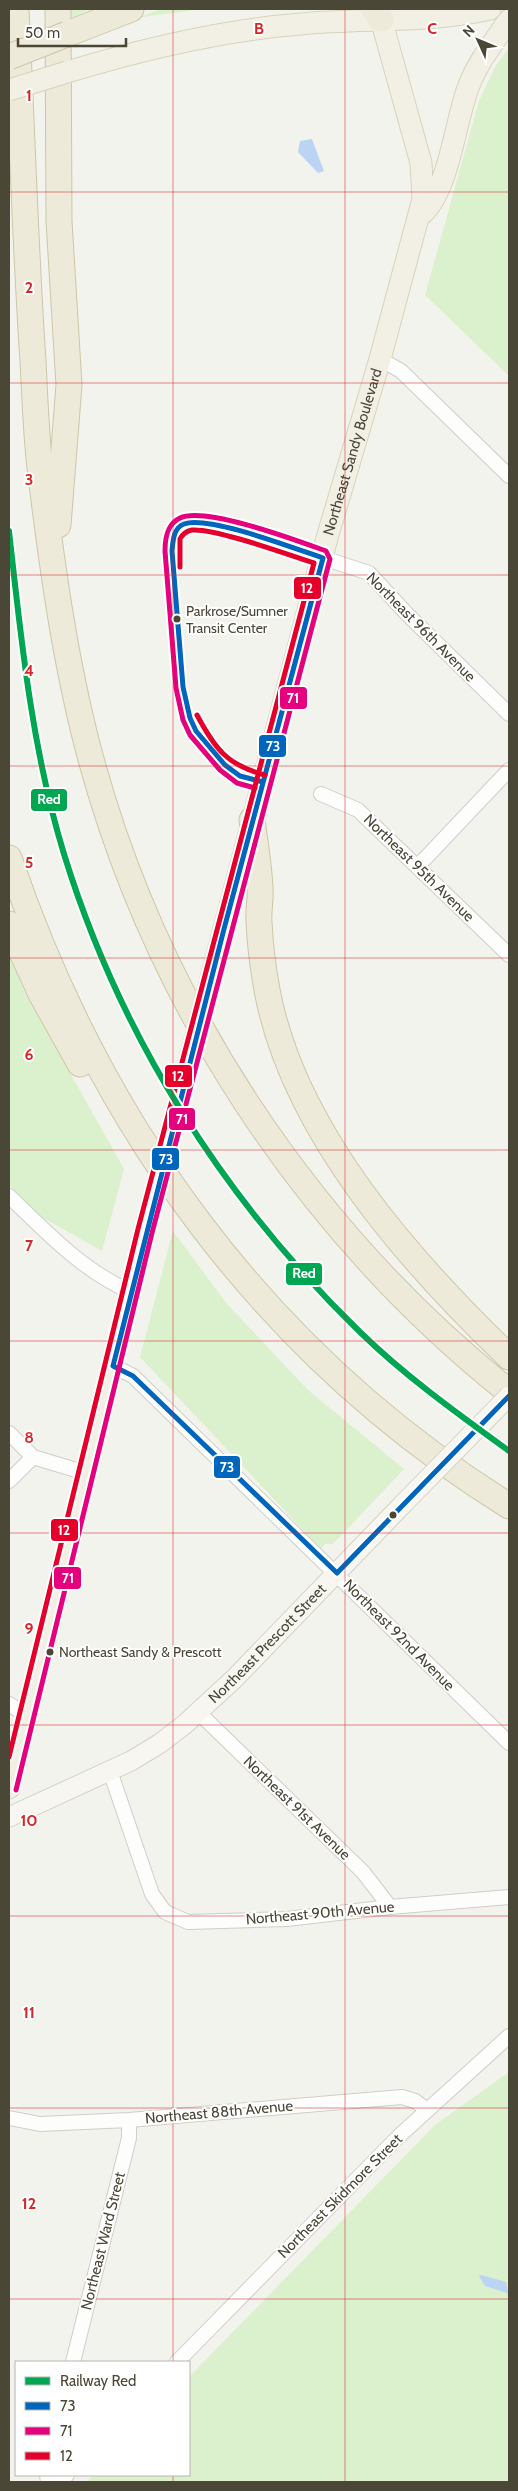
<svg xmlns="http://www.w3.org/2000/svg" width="518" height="2491" font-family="Cabin,sans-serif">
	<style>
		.green { fill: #dbf0cc }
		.water { fill: #bbd4f3 }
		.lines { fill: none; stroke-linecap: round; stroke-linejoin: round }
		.street-casing { stroke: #cfcec7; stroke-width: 16 }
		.secondary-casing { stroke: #d3d2c3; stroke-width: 21 }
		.primary-casing { stroke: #d7d3b9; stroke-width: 23 }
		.highway-casing { stroke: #cdc6a7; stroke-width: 27 }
		.street { stroke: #fdfdfc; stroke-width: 14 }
		.secondary { stroke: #f7f6f0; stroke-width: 19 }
		.primary { stroke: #f2f0e5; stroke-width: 21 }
		.highway { stroke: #edeada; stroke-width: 25 }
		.secondary-bridge-casing { stroke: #d3d2c3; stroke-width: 21; stroke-linecap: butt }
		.primary-bridge-casing { stroke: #d7d3b9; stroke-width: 23; stroke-linecap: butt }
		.highway-bridge-casing { stroke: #cdc6a7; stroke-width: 27; stroke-linecap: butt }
		.secondary-bridge { stroke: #f7f6f0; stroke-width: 19 }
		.primary-bridge { stroke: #f2f0e5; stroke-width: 21 }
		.highway-bridge { stroke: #edeada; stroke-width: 25 }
		.bus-1-casing { stroke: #fff; stroke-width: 9 }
		.bus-2-casing { stroke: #fff; stroke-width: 9 }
		.bus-3-casing { stroke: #fff; stroke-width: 9 }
		.bus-1 { stroke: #0065bd; stroke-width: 5 }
		.bus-2 { stroke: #e5007d; stroke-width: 5 }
		.bus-3 { stroke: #e4002b; stroke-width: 5 }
		.rail-1-casing { stroke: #fff; stroke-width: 10 }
		.rail-1 { stroke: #00a651; stroke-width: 6 }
		.grid { fill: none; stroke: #d62828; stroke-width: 1; stroke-opacity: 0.55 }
		.bus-dot { fill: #4b4737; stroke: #fff; stroke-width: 2 }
		.labels { text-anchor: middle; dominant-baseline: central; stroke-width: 4; stroke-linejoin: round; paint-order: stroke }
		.bus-label { font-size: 14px; fill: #4b4737; stroke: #fff; text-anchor: start }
		.street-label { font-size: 15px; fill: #4b4737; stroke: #fff }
		.grid-label { font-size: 16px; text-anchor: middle; font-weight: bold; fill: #d62828; stroke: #fff; stroke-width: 4; stroke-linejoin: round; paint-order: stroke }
		.line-badge { stroke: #fff; stroke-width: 2 }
		.badge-label { font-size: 14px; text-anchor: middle; font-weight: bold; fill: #fff }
	</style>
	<rect width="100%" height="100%" fill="#f3f3ed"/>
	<path class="green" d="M68 9H91L68 19Z
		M161 9H202L136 18Z
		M508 49 509 51V376L425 295 479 101 495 67Z
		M9 954 27 996 124 1169 102 1251 40 1216 9 1185Z
		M173 1231 227 1304 308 1390 404 1469 333 1544H325L321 1549 140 1357Z
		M509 2072V2482H86L93 2475H189V2377L435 2125Z"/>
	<path class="water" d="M312 139 324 171 318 173 298 152 300 141Z
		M481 2275 506 2282 509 2296 507 2293 485 2286 479 2276Z"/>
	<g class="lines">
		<g class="street-casing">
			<path id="street" d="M380 359 401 371 509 476
				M323 558 369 573 407 614 509 714
				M321 794 358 810 509 955
				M418 866 509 770
				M9 1196C46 1232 83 1271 131 1292
				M113 1366 133 1376 509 1743
				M9 1433 33 1457 86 1473
				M9 1481 33 1457
				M9 1704 26 1715
				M199 1713 363 1872 390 1907
				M110 1771 152 1894 165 1912 188 1922 287 1919 390 1907 509 1897
				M9 2118 40 2124 129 2120 402 2097 415 2101 427 2110
				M73 2362 129 2138V2120
				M177 2362 398 2137 509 2036
				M47 2475 48 2482
				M59 2482 67 2475"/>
		</g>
		<g class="secondary-casing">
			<g id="secondary">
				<path id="s1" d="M9 1817 131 1761 159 1744 184 1725 234 1679 403 1504"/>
			</g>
		</g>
		<g class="primary-casing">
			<g id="primary">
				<path d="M67 72C143 49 221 30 301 24 364 18 429 23 490 9"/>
				<path d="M423 213C449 188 455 123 468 88 477 63 494 42 509 20"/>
				<path id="s2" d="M224 929 327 538 380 359 423 199 421 163 381 19"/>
				<path d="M9 1788 145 1231"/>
			</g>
		</g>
		<g class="highway-casing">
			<path id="highway" d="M16 9C22 126 25 244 33 361 35 399 36 438 41 476 52 566 65 660 88 748 154 1000 305 1229 509 1392
				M58 9 59 221 69 385 58 525
				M374 9 381 19
				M67 34 131 9
				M252 820C255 843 259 865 260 888 261 899 258 911 259 922 260 945 263 968 267 990 293 1131 409 1261 509 1357
				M9 858C100 1127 266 1355 509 1506
				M9 924 41 994 80 1064"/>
		</g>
		<use href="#street" class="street"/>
		<use href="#secondary" class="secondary"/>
		<use href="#primary" class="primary"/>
		<use href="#highway" class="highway"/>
		<g class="secondary-bridge-casing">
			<path id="secondary-bridge" d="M403 1504 509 1396"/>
		</g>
		<g class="primary-bridge-casing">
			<path id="primary-bridge" d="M9 90 67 72
				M145 1231 224 929"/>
		</g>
		<g class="highway-bridge-casing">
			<path id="highway-bridge" d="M9 57 67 34"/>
		</g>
		<use href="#secondary-bridge" class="secondary-bridge"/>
		<use href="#primary-bridge" class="primary-bridge"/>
		<use href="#highway-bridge" class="highway-bridge"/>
		<g class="bus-1-casing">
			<path id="bus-1" d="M113 1366 224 929 323 558C296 549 208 515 184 524 173 528 173 542 172 551L183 687 190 718 196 731 225 765 240 776 263 782
				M113 1366 133 1376 337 1573
				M337 1573 509 1396"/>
		</g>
		<g class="bus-2-casing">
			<path id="bus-2" d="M16 1790 152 1233 330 559 326 551C298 541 205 506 180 518 167 524 165 538 165 551L176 688 183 720 190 735 220 770 237 783 255 788"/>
		</g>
		<g class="bus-3-casing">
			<path id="bus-3" d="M197 715C215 749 227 765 265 775
				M9 1757 138 1229 314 563C289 555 215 528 192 530 187 531 183 533 180 539V567"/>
		</g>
		<use href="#bus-1" class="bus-1"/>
		<use href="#bus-2" class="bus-2"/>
		<use href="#bus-3" class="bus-3"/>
		<g class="rail-1-casing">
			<path id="rail-1" d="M9 531C21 639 32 750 64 854 120 1036 223 1199 360 1332 405 1376 458 1414 509 1451"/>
		</g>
		<use href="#rail-1" class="rail-1"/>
	</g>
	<path class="grid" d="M173 9V2362M345 9V2482M9 192H509M9 383H509M9 575H509M9 766H509M9 958H509M9 1150H509M9 1341H509M9 1533H509M9 1725H509M9 1916H509M9 2108H509M9 2299H509M173 2475V2482"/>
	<g class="bus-dot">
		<circle cx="177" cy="619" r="4.5"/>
		<circle cx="393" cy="1515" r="4.5"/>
		<circle cx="50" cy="1652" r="4.5"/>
	</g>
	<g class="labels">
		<g class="bus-label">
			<text x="186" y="611">Parkrose/Sumner<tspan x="186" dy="17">Transit Center</tspan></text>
			<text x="59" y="1652">Northeast Sandy &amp; Prescott</text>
		</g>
		<g class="street-label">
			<text stroke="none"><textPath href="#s2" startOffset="494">Northeast Sandy Boulevard</textPath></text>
			<text transform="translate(421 627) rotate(45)">Northeast 96th Avenue</text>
			<text transform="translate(419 868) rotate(44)">Northeast 95th Avenue</text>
			<text transform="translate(399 1635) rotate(45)">Northeast 92nd Avenue</text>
			<text stroke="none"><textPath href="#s1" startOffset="315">Northeast Prescott Street</textPath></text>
			<text transform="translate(297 1808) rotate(44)">Northeast 91st Avenue</text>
			<text transform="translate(320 1913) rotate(-5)">Northeast 90th Avenue</text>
			<text transform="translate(219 2112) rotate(-5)">Northeast 88th Avenue</text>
			<text transform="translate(340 2196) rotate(-45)">Northeast Skidmore Street</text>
			<text transform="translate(103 2241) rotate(-76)">Northeast Ward Street</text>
		</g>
	</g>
	<g class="grid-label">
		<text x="259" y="34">B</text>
		<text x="432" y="34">C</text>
		<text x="29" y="101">1</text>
		<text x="29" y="293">2</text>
		<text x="29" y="485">3</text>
		<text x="29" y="676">4</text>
		<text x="29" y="868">5</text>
		<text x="29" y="1060">6</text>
		<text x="29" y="1251">7</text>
		<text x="29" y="1443">8</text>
		<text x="29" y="1634">9</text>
		<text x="29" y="1826">10</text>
		<text x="29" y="2018">11</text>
		<text x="29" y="2209">12</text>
	</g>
	<g class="line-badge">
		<rect x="293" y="576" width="29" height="24" rx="5" fill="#e4002b"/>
		<rect x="279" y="686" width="29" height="24" rx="5" fill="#e5007d"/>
		<rect x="258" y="734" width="29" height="24" rx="5" fill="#0065bd"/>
		<rect x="30" y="788" width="38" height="24" rx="5" fill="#00a651"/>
		<rect x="164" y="1064" width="29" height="24" rx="5" fill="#e4002b"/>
		<rect x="168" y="1107" width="28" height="24" rx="5" fill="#e5007d"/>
		<rect x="151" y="1147" width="29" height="24" rx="5" fill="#0065bd"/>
		<rect x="285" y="1262" width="38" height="24" rx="5" fill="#00a651"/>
		<rect x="213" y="1455" width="28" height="24" rx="5" fill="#0065bd"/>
		<rect x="50" y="1518" width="29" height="24" rx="5" fill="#e4002b"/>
		<rect x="53" y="1566" width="29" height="24" rx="5" fill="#e5007d"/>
	</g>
	<g class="badge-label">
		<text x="307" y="593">12</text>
		<text x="293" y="703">71</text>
		<text x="273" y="751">73</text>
		<text x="49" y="804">Red</text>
		<text x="178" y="1081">12</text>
		<text x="182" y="1124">71</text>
		<text x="166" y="1164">73</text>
		<text x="304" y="1278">Red</text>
		<text x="227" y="1472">73</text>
		<text x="64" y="1535">12</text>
		<text x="68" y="1583">71</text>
	</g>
	<rect width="518" height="2491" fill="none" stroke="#4b4737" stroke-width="20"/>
	<rect x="15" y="2361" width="175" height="115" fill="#ffffff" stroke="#b7b5af"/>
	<rect x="25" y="2377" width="25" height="8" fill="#00a651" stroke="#b7b5af"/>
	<text x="60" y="2386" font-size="15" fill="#4b4737">Railway Red</text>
	<rect x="25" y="2402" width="25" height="8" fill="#0065bd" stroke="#b7b5af"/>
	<text x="60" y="2411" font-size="15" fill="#4b4737">73</text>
	<rect x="25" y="2427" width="25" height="8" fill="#e5007d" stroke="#b7b5af"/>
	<text x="60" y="2436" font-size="15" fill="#4b4737">71</text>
	<rect x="25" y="2452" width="25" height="8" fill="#e4002b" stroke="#b7b5af"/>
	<text x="60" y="2461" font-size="15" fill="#4b4737">12</text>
	<g transform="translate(478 40) rotate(314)" stroke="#ffffff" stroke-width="4" paint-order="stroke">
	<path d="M0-4L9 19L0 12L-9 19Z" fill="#4b4737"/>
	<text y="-8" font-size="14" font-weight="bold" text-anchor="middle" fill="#4b4737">N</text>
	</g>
	<path d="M18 38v8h108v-8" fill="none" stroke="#4b4737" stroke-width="2.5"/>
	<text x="25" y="38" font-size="15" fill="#4b4737" stroke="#ffffff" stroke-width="4" paint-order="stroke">50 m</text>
</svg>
